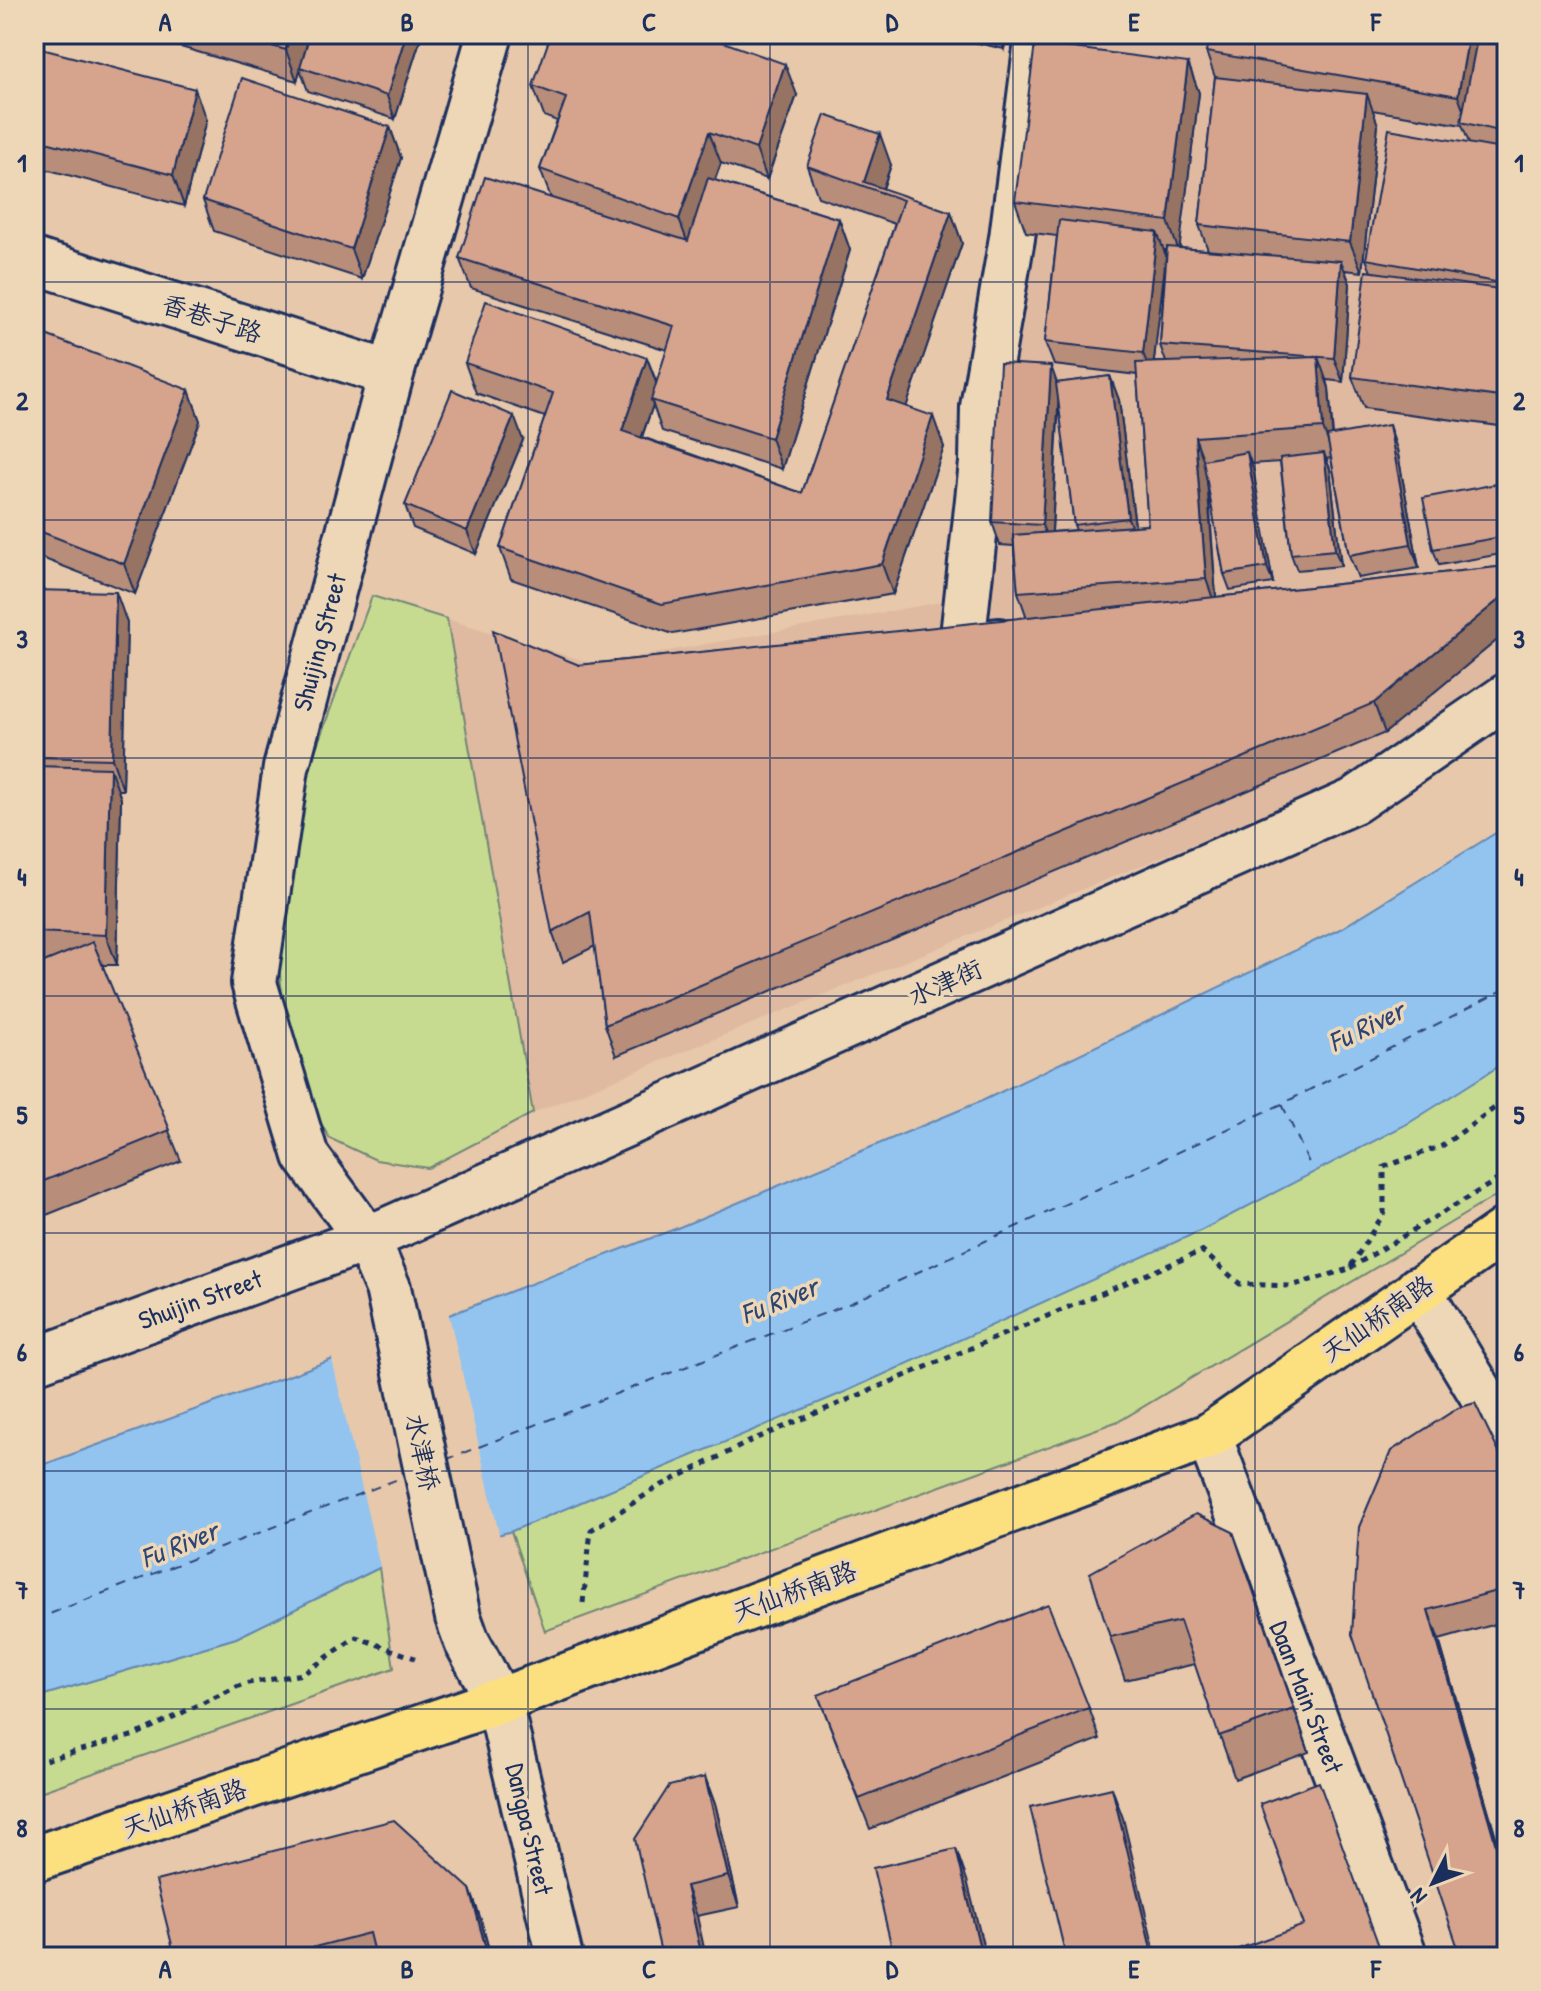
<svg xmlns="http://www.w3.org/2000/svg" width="1541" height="1991" font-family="'Patrick Hand','LXGW WenKai TC',sans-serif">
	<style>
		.built { fill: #dfbaa0 }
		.green { fill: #c7db90; stroke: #718577; stroke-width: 2 }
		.water { fill: #93c4ef; stroke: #6388b5; stroke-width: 2 }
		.pier { fill: #e8c8aa }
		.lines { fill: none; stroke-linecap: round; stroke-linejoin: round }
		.ferry { stroke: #2d4574; stroke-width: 2; stroke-dasharray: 10 8; stroke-linecap: butt }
		.minor-casing { stroke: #1b2f5e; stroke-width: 50 }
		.major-casing { stroke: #1b2f5e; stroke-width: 50 }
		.path { stroke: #1b2f5e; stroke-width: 5; stroke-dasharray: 6 6; stroke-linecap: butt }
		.minor { stroke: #eed7b6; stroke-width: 44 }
		.major { stroke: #fce080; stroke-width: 44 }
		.wall { fill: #b88d79; stroke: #1b2f5e; stroke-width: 2; fill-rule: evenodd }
		.shaded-wall { fill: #967363; stroke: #1b2f5e; stroke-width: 2 }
		.building { fill: #d6a48d; stroke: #1b2f5e; stroke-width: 2 }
		.grid { fill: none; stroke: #1b2f5e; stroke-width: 2; stroke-opacity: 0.55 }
		.labels { text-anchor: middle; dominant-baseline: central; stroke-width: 7; stroke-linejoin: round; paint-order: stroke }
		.street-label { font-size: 26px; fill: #1b2f5e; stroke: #eed7b6 }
		.water-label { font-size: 28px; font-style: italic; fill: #2d4574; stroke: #eed7b6 }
		.neatline { fill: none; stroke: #1b2f5e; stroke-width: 3 }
		.grid-label { font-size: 26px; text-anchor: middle; font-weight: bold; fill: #1b2f5e }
	</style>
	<rect width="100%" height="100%" fill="#e8c8aa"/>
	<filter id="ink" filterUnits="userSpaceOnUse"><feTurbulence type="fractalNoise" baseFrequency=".0125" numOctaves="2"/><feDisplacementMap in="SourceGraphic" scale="16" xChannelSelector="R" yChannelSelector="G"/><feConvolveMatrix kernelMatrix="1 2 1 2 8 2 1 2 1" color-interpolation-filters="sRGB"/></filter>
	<g filter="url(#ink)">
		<path class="built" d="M1013 34H1507V674L1341 784 533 1113 447 619 595 664 946 601Z"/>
		<path class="green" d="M372 596 447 619 533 1113 428 1168 376 1160 329 1138 290 1065 277 948 293 811Z
			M1507 1061V1189L1121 1420 545 1631 511 1531C689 1457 865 1382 1040 1303 1200 1230 1358 1155 1507 1061Z
			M379 1568 394 1668 34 1794V1698L236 1638Z"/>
		<path class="water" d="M1507 826V1061L1409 1123 1202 1230 847 1391 512 1531 379 1568 236 1638 34 1698V1468L291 1375 675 1229 984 1100 1340 929Z"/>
		<path class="pier" d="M448 1311 500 1538 381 1571 331 1355Z"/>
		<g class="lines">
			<path class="ferry" d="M1282 1104 1310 1165
				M445 1460 851 1303 1282 1104 1507 988
				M34 1620 406 1476"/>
			<g class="minor-casing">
				<path id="minor" d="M490 34 391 374 286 768 254 983 306 1156 367 1239 388 1288 458 1617 467 1642 499 1701 560 1957
					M34 261 391 374
					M999 641 962 645 982 463 983 407 1012 238 1038 34
					M1418 1289 1507 1436
					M34 1361 367 1239 1354 801 1507 696
					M1209 1436 1405 1957"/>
			</g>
			<g class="major-casing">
				<path id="major" d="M34 1859 499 1701 1209 1436 1507 1229"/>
			</g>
			<path class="path" d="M1350 1268 1507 1174
				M583 1603 591 1530 658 1487 757 1438 1202 1251 1240 1284 1291 1286 1349 1269 1384 1213V1167L1442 1146 1507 1099
				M34 1763 135 1735 243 1684 303 1674 356 1637 415 1658"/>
			<use href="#minor" class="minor"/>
			<use href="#major" class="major"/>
		</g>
		<path class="wall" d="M136 34H422L395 119 308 91 300 69 297 81Z
			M939 34H1007L1004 49Z
			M1507 34V427L1364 408 1352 377 1371 272 1366 259 1469 143 1462 125 1372 110 1378 125 1362 272 1345 270 1350 284 1343 382 1327 380 1329 388 1333 435 1397 449 1419 568 1358 578 1349 555 1331 458 1326 459 1330 469 1341 566 1297 570 1291 554 1280 462 1251 464 1273 583 1230 590 1224 574 1208 483 1216 597 1507 566 1385 733 616 1056 605 1025 595 946 563 962 552 932 579 665 1027 618 1018 592 1014 546 1000 545 992 522 1057 383 1110 376 1119 400 1135 526 1148 525 1137 375 1054 365 1045 342 1057 236 1026 232 1015 201 1188 63 1199 93 1179 248 1208 250 1199 225 1215 77 1206 52ZM1164 250H1166L1160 345 1166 362H1154ZM1059 402 1074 525 1076 530 1052 532Z
			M34 47 206 120 184 206 34 166Z
			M533 86 797 95 767 179 721 163 714 180 839 219 850 250 782 469 662 431 653 405 642 437 802 493 895 224 818 197 807 166 891 165 883 189 951 212 962 243 906 407 944 447 893 594 673 634 511 579 500 548 545 417 476 393 465 363 647 358 657 383 667 350 471 288 459 258 551 198 540 169 557 121 544 116Z
			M390 127 401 158 362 279 214 231 203 200Z
			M34 344 189 390 200 421 135 594 34 555Z
			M523 440 476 554 413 528 405 505Z
			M1507 482V553L1439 565 1433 549Z
			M34 590 127 623 123 790H118L121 799 117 965H102L181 1161 34 1220V966L42 963H34Z
			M1507 1469V1621L1439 1640 1507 1875V1957L1352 1634Z
			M1249 1575 1309 1752 1235 1779 1195 1664 1125 1680 1110 1637Z
			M818 1695 1089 1708 1100 1739 870 1829Z
			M705 1777 716 1807 739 1907 697 1916 662 1957Z
			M470 1889 481 1920 491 1957H175Z"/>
		<path class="shaded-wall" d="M290 34H310L297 81 286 50Z
			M406 34H422L395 119 387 96Z
			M999 34H1007L1004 49Z
			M1469 34H1482L1468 123 1458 96Z
			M1188 63 1199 93 1179 252 1168 221Z
			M785 64 797 95 767 179 756 149Z
			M195 89 206 120 184 206 173 175Z
			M1367 94 1378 125 1362 272 1350 242Z
			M390 127 401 158 362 279 351 249Z
			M709 132 721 163 690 249 679 219Z
			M880 134 891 165 881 193 864 182Z
			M951 212 962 243 898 431 887 400Z
			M839 219 850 250 782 469 771 438Z
			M1157 232 1166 256 1152 377 1143 353Z
			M1341 261 1350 284 1343 382 1334 358Z
			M1318 357 1329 388 1334 458 1323 428Z
			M647 358 658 388 651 400 653 405 633 461 622 431Z
			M1051 366 1059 389 1051 548 1042 525Z
			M1110 376 1119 400 1137 542 1128 518Z
			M189 390 200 421 135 594 124 564Z
			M514 416 523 440 476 554 467 531Z
			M933 416 944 447 893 594 882 564Z
			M1389 425 1397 449 1419 568 1411 544Z
			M1195 437 1206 467 1217 610 1206 579Z
			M1247 452 1253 468 1273 583 1267 567Z
			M1324 453 1330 469 1341 566 1335 550Z
			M116 592 127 623 123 790 112 759Z
			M1507 593V632L1385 733 1374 703Z
			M110 768 121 799 117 965 106 935Z
			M1233 1532 1249 1575 1309 1752 1294 1709Z
			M1428 1610 1439 1640 1507 1875V1883Z
			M705 1777 716 1807 739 1907 728 1876Z
			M1112 1788 1123 1818 1156 1957H1153Z
			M956 1849 967 1880 986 1957H982Z
			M686 1886 697 1916 706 1957H702Z
			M470 1889 481 1920 491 1957H488Z"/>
		<path class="building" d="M229 34H290L286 50Z
			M310 34H406L387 96 300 67Z
			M551 34H701L785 64 756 149 709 132 679 219 540 169 566 98 533 86Z
			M1209 34H1469L1458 96 1206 52Z
			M1478 34H1507V133L1461 122Z
			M1035 43 1188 63 1168 221 1015 201Z
			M34 47 195 89 173 175 34 139Z
			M1215 77 1367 94 1350 242 1199 225Z
			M242 78 390 127 351 249 203 200Z
			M825 115 880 134 864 182 951 212 887 400 933 416 882 564 662 604 500 548 553 393 465 363 486 301 647 358 622 431 802 493 903 200 807 166Z
			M1389 129 1507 150V284L1366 259Z
			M485 177 688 241 708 178 839 219 771 438 651 400 674 326 459 258Z
			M1059 220 1157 232 1143 353 1045 342Z
			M1167 247 1341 261 1334 358 1160 345Z
			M1366 271 1507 290V398L1352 377Z
			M38 332 189 390 124 564 34 529V344Z
			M1318 357 1323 428 1195 437 1206 579 1018 592 1013 535 1148 525 1136 363Z
			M1000 363 1051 366 1042 525 992 522Z
			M1110 376 1128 518 1074 525 1056 383Z
			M452 390 514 416 467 531 405 505Z
			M1389 425 1411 544 1349 555 1327 436Z
			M1247 452 1267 567 1224 574 1203 460Z
			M1324 453 1335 550 1291 554 1280 458Z
			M1507 482V536L1433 549 1423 498Z
			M1507 566V593L1374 703 605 1025 590 912 552 932 493 630 579 665Z
			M34 590 116 592 112 759 34 757Z
			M34 766 110 768 106 935 34 932Z
			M93 942 170 1130 34 1185V966Z
			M1475 1403 1507 1469V1588L1428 1610 1507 1883V1957H1461L1352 1634 1359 1527 1391 1451 1458 1408Z
			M1196 1514 1233 1532 1294 1709 1219 1736 1180 1621 1110 1637 1090 1573Z
			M1048 1604 1089 1708 859 1799 818 1695Z
			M705 1777 728 1876 686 1886 702 1957H662L635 1839 669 1786Z
			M1319 1782 1383 1957H1216L1304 1925 1260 1804Z
			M1112 1788 1153 1957H1066L1030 1807Z
			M394 1820 470 1889 488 1957H375L369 1933 276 1957H175L156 1881Z
			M956 1849 982 1957H894L873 1868Z"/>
	</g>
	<path class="grid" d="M286 34V1957M528 34V1957M770 34V1957M1013 34V1957M1255 34V1957M34 282H1507M34 520H1507M34 758H1507M34 996H1507M34 1233H1507M34 1471H1507M34 1709H1507"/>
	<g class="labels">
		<g class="street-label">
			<text transform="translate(212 318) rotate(18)">香巷子路</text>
			<text transform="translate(319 642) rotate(-75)">Shuijing Street</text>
			<text transform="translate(945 982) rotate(-24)">水津街</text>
			<text transform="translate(200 1299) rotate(-20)">Shuijin Street</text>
			<text transform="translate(1377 1318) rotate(-35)">天仙桥南路</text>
			<text transform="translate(423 1452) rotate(78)">水津桥</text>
			<text transform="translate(794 1591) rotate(-20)">天仙桥南路</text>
			<text transform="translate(1307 1697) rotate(69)">Daan Main Street</text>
			<text transform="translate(184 1808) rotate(-19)">天仙桥南路</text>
			<text transform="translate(530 1829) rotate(77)">Dangpa Street</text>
		</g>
		<g class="water-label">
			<text transform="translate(1366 1026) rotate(-26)">Fu River</text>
			<text transform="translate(779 1300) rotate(-22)">Fu River</text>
			<text transform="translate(179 1544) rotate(-22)">Fu River</text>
		</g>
	</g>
	<rect width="1541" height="1991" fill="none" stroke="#eed7b6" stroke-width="88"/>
	<g transform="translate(1433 1883) rotate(228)" stroke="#eed7b6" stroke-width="6" paint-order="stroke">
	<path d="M0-6L14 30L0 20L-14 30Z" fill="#1b2f5e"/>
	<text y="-12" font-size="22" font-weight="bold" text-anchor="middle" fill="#1b2f5e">N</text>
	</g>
	<rect x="44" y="44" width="1453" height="1903" class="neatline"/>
	<g class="grid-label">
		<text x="165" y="31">A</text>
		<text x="407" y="31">B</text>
		<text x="649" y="31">C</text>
		<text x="892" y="31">D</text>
		<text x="1134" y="31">E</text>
		<text x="1376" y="31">F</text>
		<text x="22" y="172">1</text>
		<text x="1519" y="172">1</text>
		<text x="22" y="410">2</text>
		<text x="1519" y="410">2</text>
		<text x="22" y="648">3</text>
		<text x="1519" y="648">3</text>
		<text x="22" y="886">4</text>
		<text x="1519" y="886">4</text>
		<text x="22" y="1124">5</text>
		<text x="1519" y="1124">5</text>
		<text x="22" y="1361">6</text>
		<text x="1519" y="1361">6</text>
		<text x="22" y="1599">7</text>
		<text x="1519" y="1599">7</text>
		<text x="22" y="1837">8</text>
		<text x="1519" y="1837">8</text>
		<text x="165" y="1978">A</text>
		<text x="407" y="1978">B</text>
		<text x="649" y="1978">C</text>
		<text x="892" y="1978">D</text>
		<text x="1134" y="1978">E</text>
		<text x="1376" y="1978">F</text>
	</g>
</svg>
